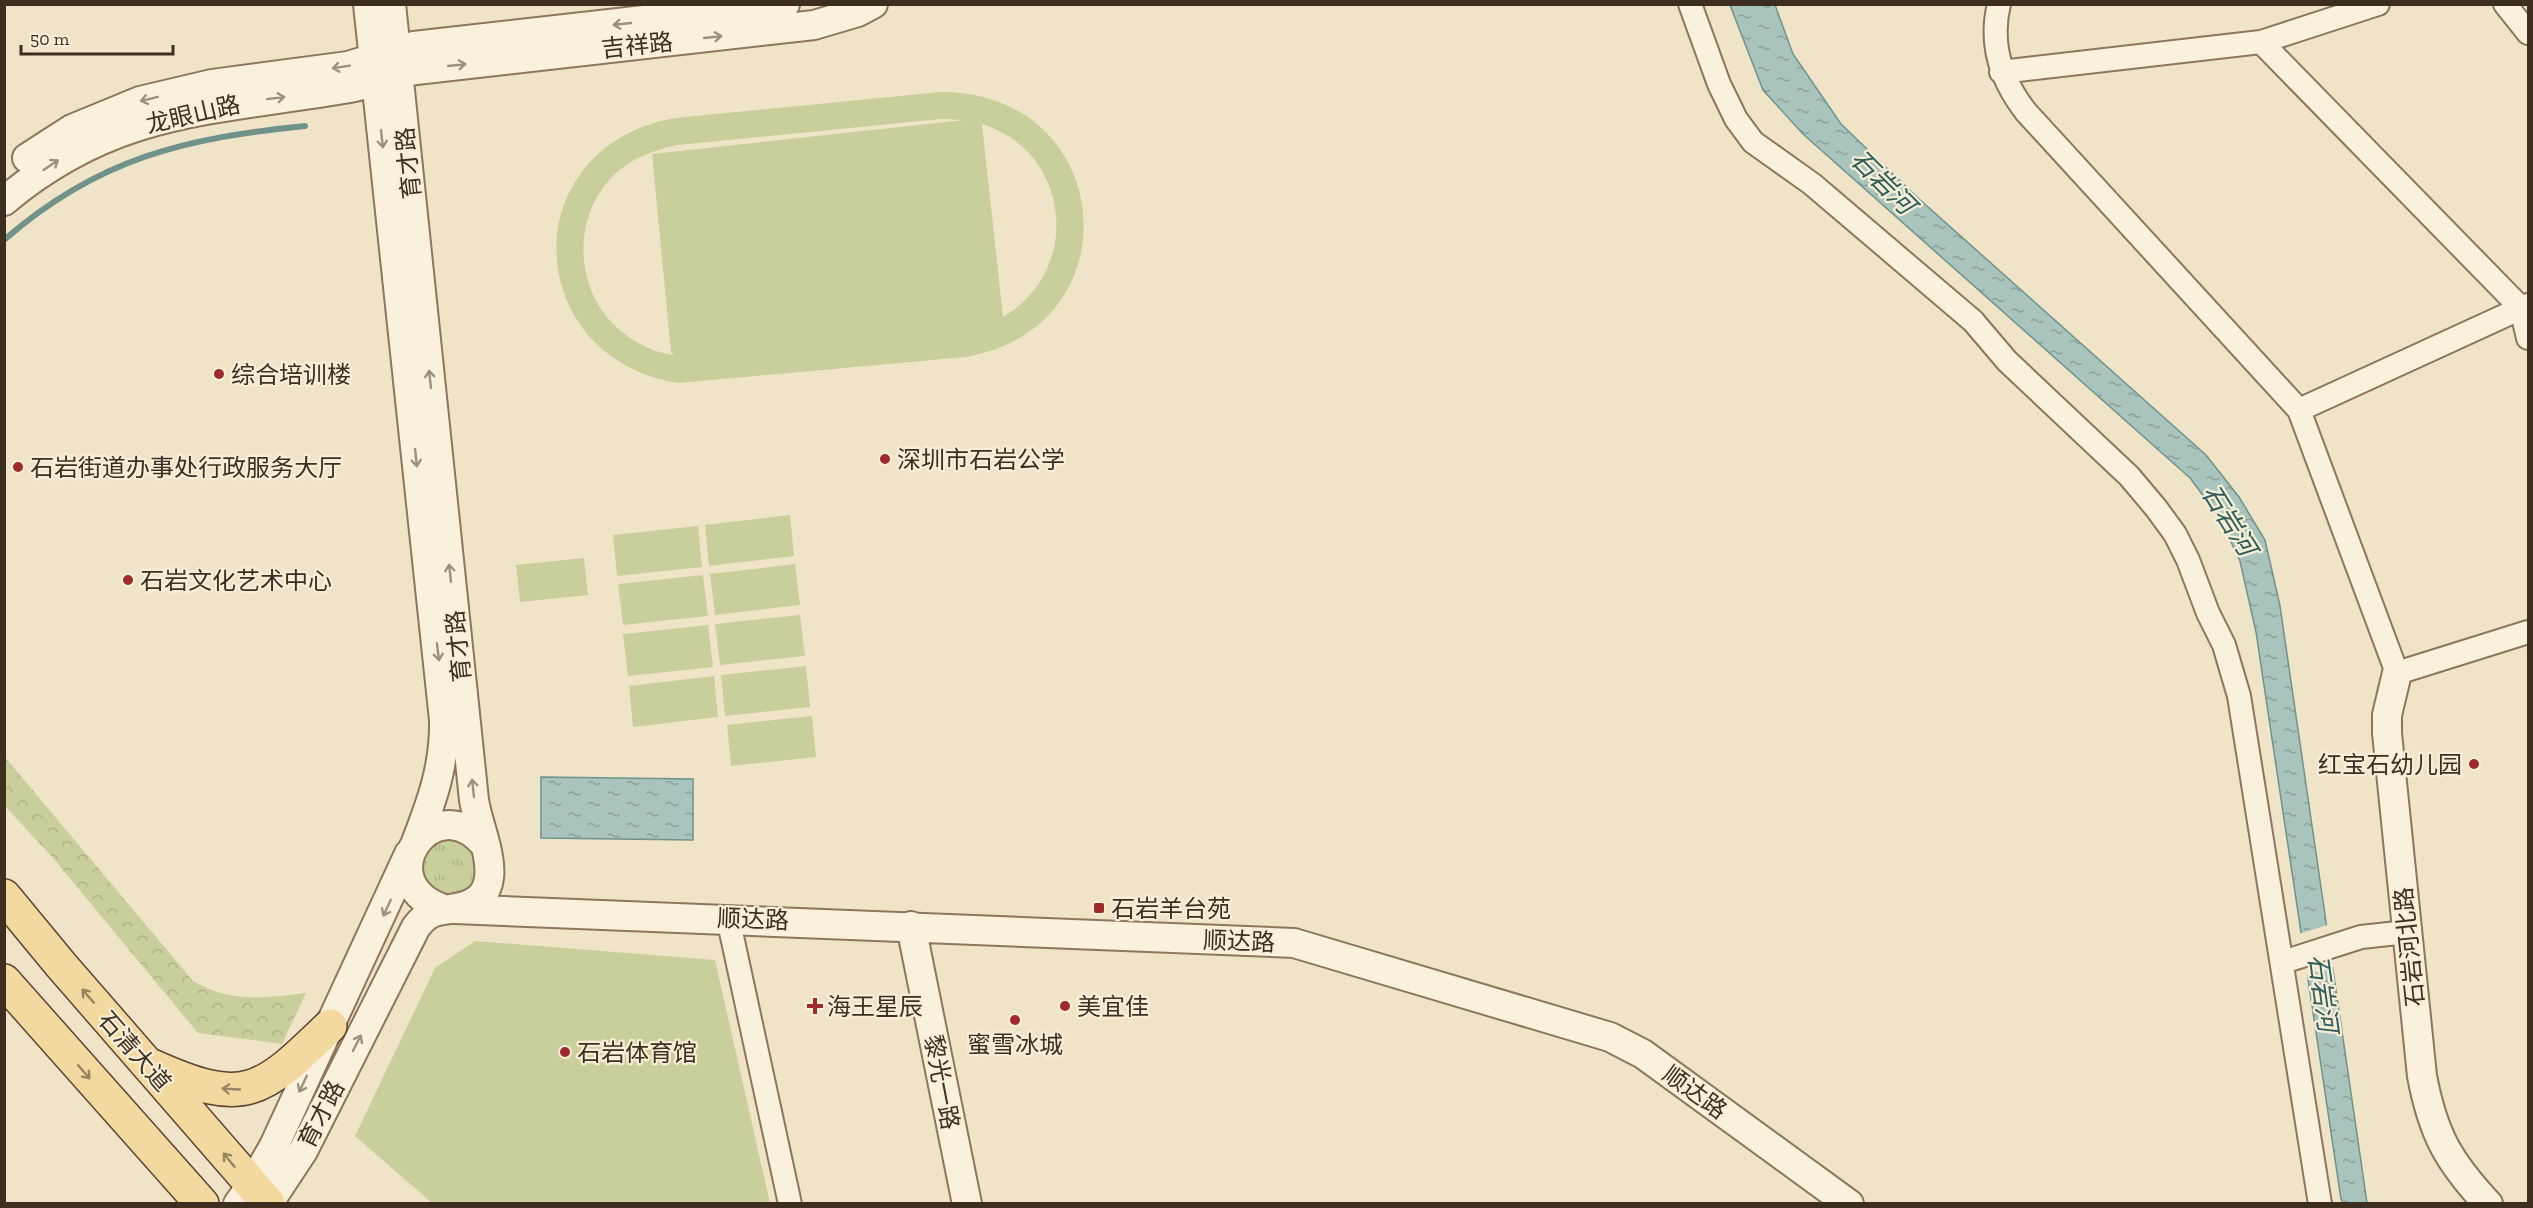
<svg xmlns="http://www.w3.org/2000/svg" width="2533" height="1208" font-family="'Zilla Slab','Noto Sans SC',serif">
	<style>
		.grass { fill: url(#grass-tufts) }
		.forest { fill: url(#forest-crowns) }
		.park { fill: #c9cf9b; fill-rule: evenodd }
		.water { fill: url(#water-ripples); stroke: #6f938a; stroke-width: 1.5 }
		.pier { fill: #f0e4c8 }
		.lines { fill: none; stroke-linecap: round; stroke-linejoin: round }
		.stream { stroke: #6f938a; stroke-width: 6 }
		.minor-casing { stroke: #8d765c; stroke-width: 26 }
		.tertiary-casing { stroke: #8d765c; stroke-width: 32 }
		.primary-casing { stroke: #5b4430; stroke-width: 36 }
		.minor { stroke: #faf1dc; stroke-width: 22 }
		.tertiary { stroke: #faf1dc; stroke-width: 28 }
		.primary { stroke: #f3d9a0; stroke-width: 33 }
		.oneway { stroke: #9c907e }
		.oneway2 { stroke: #988460 }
		.poi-dot { fill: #9e2a2b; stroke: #f7eed8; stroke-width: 2 }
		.labels { text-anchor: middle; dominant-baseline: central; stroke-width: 4.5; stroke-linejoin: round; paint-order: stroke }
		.street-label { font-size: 24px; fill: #3d2e20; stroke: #f7eed8 }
		.poi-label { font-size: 24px; fill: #3d2e20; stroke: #f7eed8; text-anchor: start }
		.water-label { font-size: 26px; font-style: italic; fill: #2f5d5a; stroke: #f7eed8 }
	</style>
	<defs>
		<pattern id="grass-tufts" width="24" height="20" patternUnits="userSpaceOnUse" patternTransform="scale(1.5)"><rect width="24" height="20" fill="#c9cf9b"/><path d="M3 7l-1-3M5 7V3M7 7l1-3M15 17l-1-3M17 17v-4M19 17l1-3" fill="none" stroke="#aeb285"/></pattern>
		<pattern id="forest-crowns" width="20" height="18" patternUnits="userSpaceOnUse" patternTransform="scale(1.5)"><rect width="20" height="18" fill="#c9cf9b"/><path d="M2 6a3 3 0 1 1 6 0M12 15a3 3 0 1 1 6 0" fill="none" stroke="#aeb285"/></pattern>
		<pattern id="water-ripples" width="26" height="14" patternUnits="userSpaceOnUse" patternTransform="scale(1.5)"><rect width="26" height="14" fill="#a9c4bc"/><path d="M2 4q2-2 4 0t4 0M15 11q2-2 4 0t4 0" fill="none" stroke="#8ba098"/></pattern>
	</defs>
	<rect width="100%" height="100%" fill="#f0e4c8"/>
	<path class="grass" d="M447 837 474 849 478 878C474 882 470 890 465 893 437 909 404 865 430 845 435 842 442 840 447 837Z"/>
	<path class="forest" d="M4 756 193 981C230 1003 265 998 306 993L282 1044 198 1033 53 858 5 806Z"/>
	<path class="park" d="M940 92C1116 91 1137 327 966 357L678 383C518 356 515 146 675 118ZM941 119 963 120 652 154 671 352 674 355C654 353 636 343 621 331 574 293 571 218 613 176 631 158 654 150 678 145ZM982 124C1071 152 1083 270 1003 317Z
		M790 515 794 556 709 566 705 525Z
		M698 526 702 567 617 576 613 535Z
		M584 558 588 595 520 602 516 565Z
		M795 564 800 605 715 615 710 574Z
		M703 575 708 616 623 625 618 584Z
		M800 615 805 656 720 665 715 624Z
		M708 625 713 667 628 676 623 634Z
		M806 666 810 707 725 716 721 675Z
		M714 676 718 717 633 727 629 686Z
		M812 716 816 757 731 766 727 725Z
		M475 941 715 960 770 1203H432L355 1136 435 968Z"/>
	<path class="water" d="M1730 5H1775L1793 54 1841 124 1918 198 2206 455 2239 497 2265 540 2280 606 2367 1203H2343L2341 1199 2256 632 2240 561 2219 517 2190 478 1803 134 1763 90Z
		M541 777 693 779V840L541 838Z"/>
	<path class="pier" d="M2331 924 2337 966 2304 976 2298 934Z"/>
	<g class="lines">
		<path class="stream" d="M4 240C98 158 185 138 305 126"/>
		<g class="minor-casing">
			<path id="minor" d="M1690 4 1719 84 1736 119 1753 142 1812 184 1973 321 2007 361 2129 476 2156 508 2175 534 2188 560 2208 613 2224 645 2239 696 2320 1204
				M1999 4C1989 45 2001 80 2026 112L2299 410 2397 673 2528 632
				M2505 4 2528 33
				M2261 42 2521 308 2528 338
				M2001 72 2261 42 2378 4
				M2299 410 2528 305
				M728 918 790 1204
				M2283 962 2361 937 2407 932"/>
		</g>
		<g class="tertiary-casing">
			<path id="tertiary" d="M368 4 444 720C445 765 432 801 416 842
				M27 158 72 129 140 101 212 84 348 66 414 46 785 4
				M4 201C116 107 215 111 350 88 372 84 393 74 416 70L814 25 858 12 873 4
				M2397 673 2387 715V733L2422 1076C2433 1134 2448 1161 2488 1204
				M441 908C367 880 434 784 485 845
				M455 909 1294 943 1610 1037 1643 1054 1849 1204
				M911 926 967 1204
				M238 1204 251 1186 274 1146 409 854
				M268 1204 303 1151 416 927C430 909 436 912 456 908 515 898 479 835 474 800L391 4"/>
		</g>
		<g class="primary-casing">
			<path id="primary" d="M4 896 61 965 268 1203
				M4 981 202 1204
				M152 1066C245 1108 261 1093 330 1026"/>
		</g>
		<use href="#minor" class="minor"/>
		<use href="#tertiary" class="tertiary"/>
		<use href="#primary" class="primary"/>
	</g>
	<defs><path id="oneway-shaft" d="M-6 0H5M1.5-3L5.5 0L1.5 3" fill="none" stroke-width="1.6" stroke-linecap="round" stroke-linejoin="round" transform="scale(1.5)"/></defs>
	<g class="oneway">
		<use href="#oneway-shaft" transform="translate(622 24) rotate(174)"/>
		<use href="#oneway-shaft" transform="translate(713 37) rotate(-6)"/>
		<use href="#oneway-shaft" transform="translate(457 65) rotate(-6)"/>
		<use href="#oneway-shaft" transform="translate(341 67) rotate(171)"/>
		<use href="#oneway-shaft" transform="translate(276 98) rotate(-7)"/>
		<use href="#oneway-shaft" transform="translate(149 99) rotate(166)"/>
		<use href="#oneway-shaft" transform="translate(382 139) rotate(84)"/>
		<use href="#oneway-shaft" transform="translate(51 165) rotate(-34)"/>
		<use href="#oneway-shaft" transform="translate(430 379) rotate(-96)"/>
		<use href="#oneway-shaft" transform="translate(416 458) rotate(84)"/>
		<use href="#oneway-shaft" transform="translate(450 573) rotate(-96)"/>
		<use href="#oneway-shaft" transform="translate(438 652) rotate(83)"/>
		<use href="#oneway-shaft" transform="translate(473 788) rotate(-96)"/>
		<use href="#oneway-shaft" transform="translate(387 908) rotate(115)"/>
		<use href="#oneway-shaft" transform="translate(357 1043) rotate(-63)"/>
		<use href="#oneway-shaft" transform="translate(303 1084) rotate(115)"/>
	</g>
	<g class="oneway2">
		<use href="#oneway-shaft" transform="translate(88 996) rotate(-131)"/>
		<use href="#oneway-shaft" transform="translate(84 1072) rotate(49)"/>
		<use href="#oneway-shaft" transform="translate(231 1089) rotate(-177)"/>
		<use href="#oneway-shaft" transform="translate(229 1160) rotate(-129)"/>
	</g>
	<g class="poi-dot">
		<circle cx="219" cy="374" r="6"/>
		<circle cx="885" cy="459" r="6"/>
		<circle cx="18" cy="467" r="6"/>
		<circle cx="128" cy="580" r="6"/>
		<circle cx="2474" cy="764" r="6"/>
		<rect x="1093" y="902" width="12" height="12" rx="3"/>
		<path d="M812 997h6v6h6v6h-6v6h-6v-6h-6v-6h6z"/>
		<circle cx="1065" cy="1006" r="6"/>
		<circle cx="1015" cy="1020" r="6"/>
		<circle cx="565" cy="1052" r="6"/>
	</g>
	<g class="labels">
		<g class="street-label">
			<text transform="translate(637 45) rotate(-6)">吉祥路</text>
			<text transform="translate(193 114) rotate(-13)">龙眼山路</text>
			<text transform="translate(408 163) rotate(-96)">育才路</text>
			<text transform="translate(458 646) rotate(-96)">育才路</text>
			<text transform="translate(753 919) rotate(2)">顺达路</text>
			<text transform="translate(1239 941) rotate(2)">顺达路</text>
			<text transform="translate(2409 947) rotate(-96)">石岩河北路</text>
			<text transform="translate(135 1051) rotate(49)">石清大道</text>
			<text transform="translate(942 1082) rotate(79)">黎光一路</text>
			<text transform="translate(1695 1092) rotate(36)">顺达路</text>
			<text transform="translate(321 1114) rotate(-63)">育才路</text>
		</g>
		<g class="poi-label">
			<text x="231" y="374">综合培训楼</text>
			<text x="897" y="459">深圳市石岩公学</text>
			<text x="30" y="467">石岩街道办事处行政服务大厅</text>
			<text x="140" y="580">石岩文化艺术中心</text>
			<text x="2462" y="764" text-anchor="end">红宝石幼儿园</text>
			<text x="1111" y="908">石岩羊台苑</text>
			<text x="827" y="1006">海王星辰</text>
			<text x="1077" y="1006">美宜佳</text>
			<text x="1015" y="1044" text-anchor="middle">蜜雪冰城</text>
			<text x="577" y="1052">石岩体育馆</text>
		</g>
		<g class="water-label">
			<text transform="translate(1883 182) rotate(45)">石岩河</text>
			<text transform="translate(2229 520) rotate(58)">石岩河</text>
			<text transform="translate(2323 993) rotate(82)">石岩河</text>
		</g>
	</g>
	<rect width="2533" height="1208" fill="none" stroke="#3d2e20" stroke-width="12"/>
	<path d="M21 45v9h152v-9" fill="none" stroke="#3d2e20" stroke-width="3"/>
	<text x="30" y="45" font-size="18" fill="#3d2e20" stroke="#f7eed8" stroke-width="4.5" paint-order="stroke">50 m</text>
</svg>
